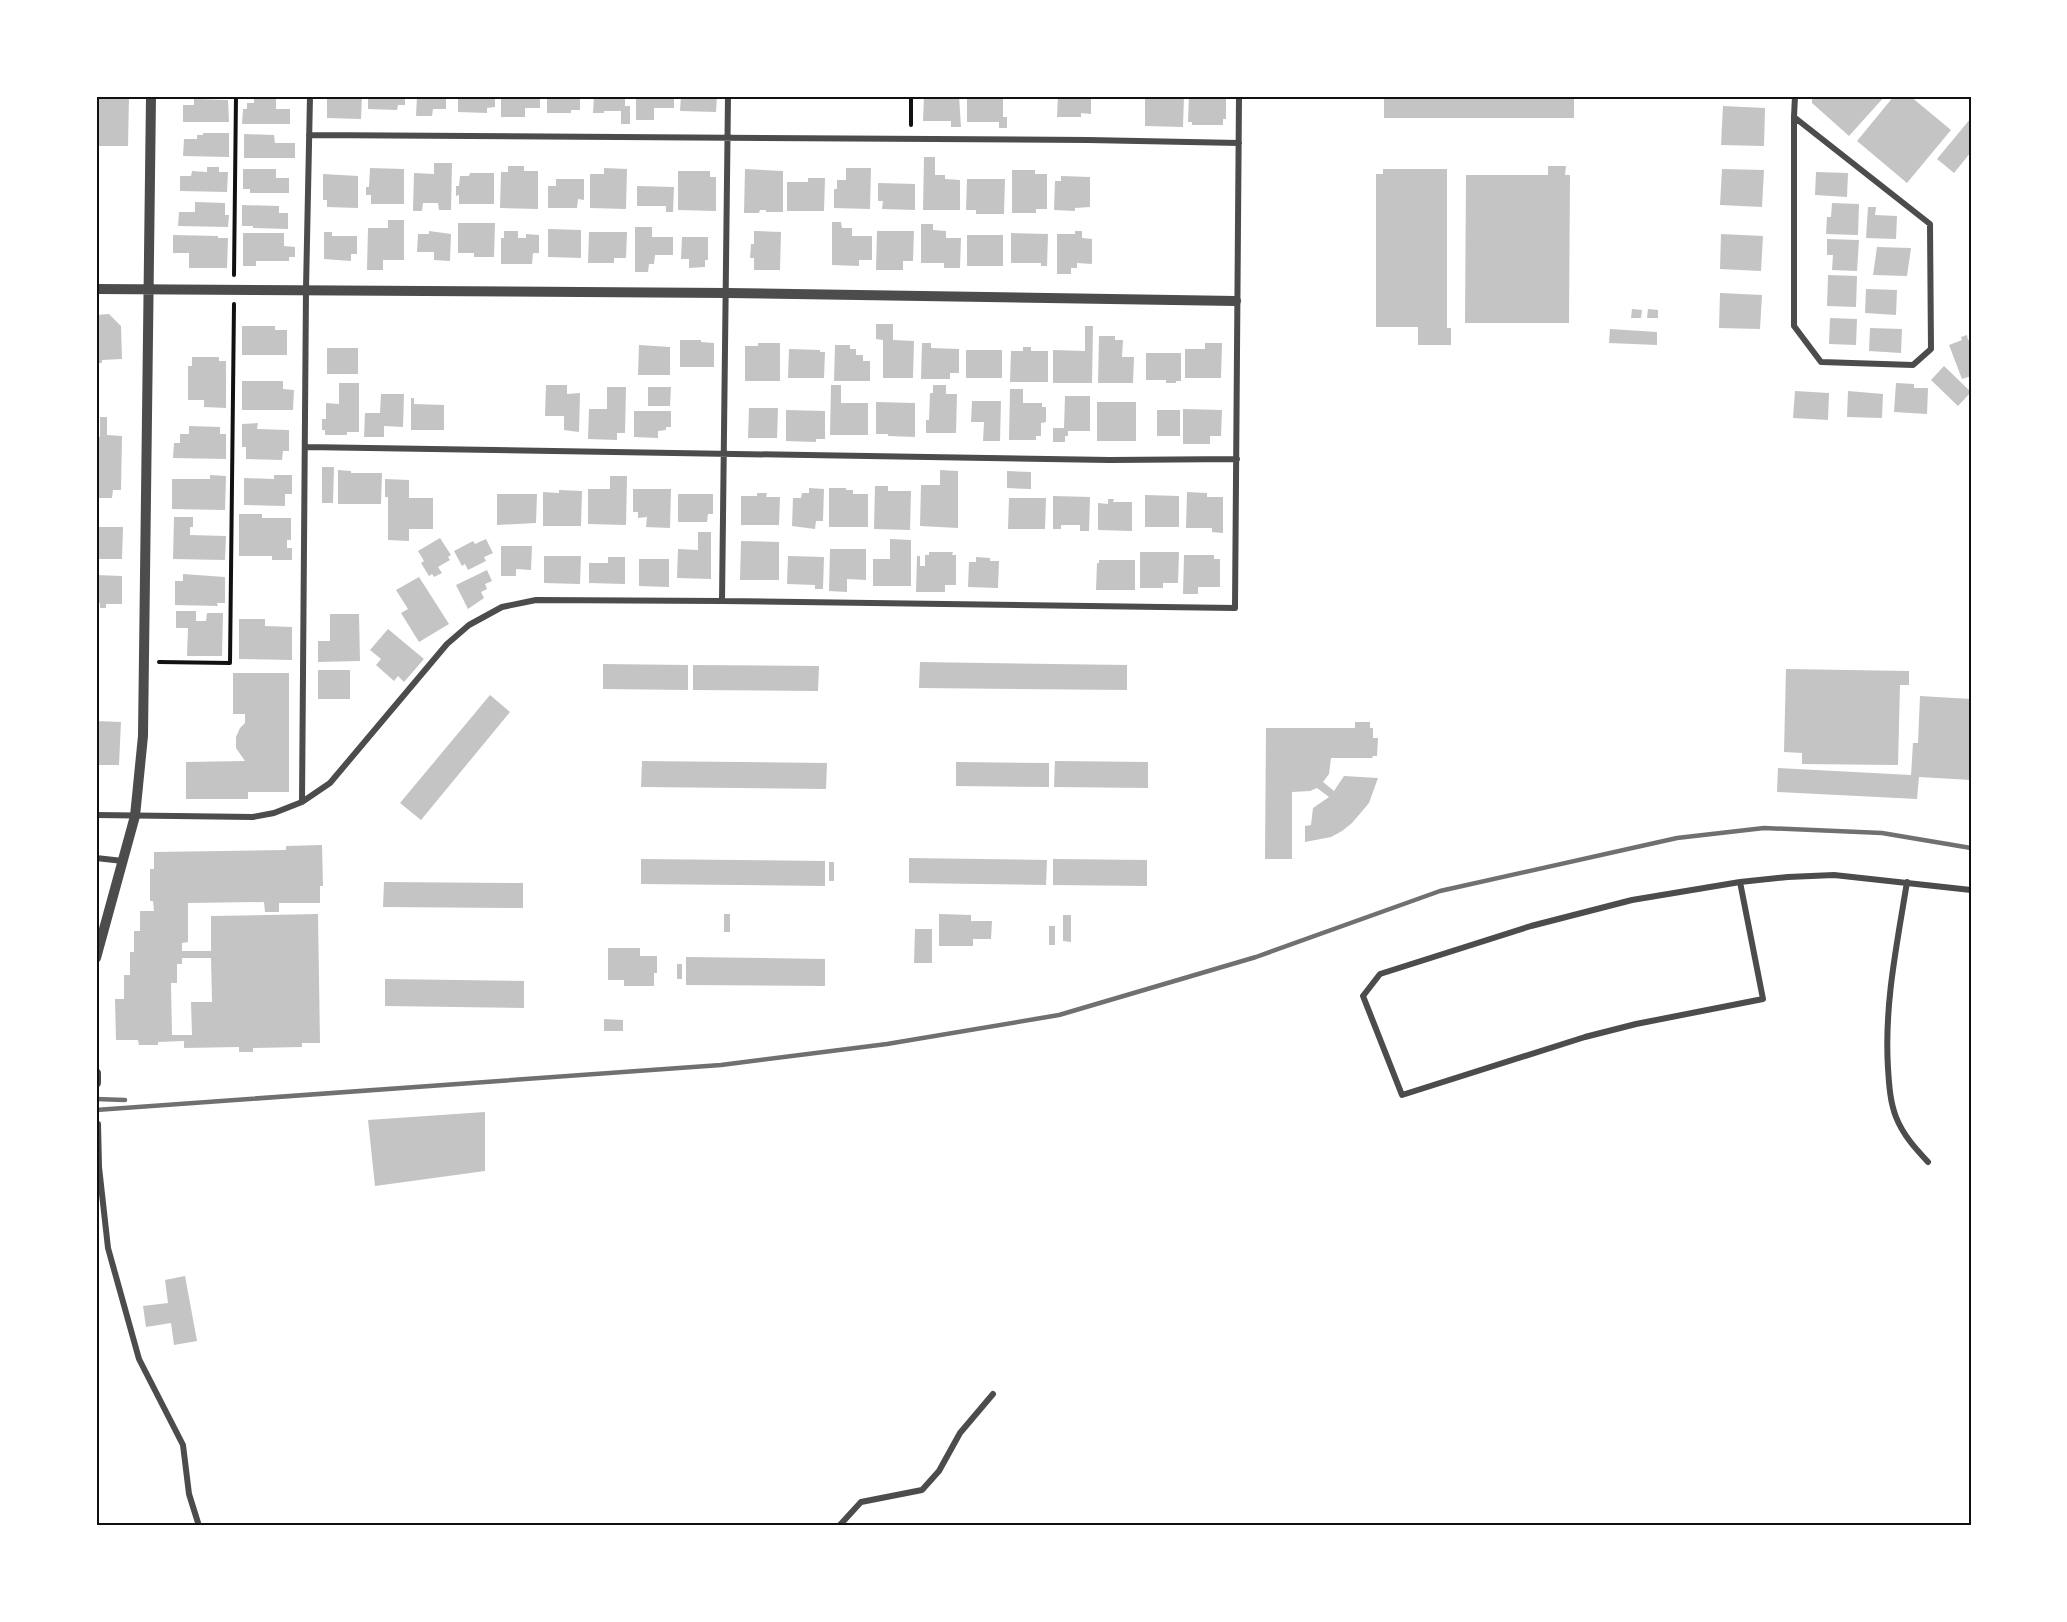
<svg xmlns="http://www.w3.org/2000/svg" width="2067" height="1622" font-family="'PT Serif',serif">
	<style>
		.building { fill: #c4c4c4; fill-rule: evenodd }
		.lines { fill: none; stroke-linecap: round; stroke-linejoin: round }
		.path { stroke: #111; stroke-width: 4 }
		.minor { stroke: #4c4c4c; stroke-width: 6 }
		.tertiary { stroke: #4c4c4c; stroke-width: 10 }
		.rail { stroke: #707070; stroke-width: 4.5 }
		.neatline { fill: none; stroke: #111; stroke-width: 2 }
	</style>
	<rect width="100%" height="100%" fill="#fff"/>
	<path class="building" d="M96 96H129L128 146H96Z
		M327 96H362L361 119 327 118Z
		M368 96H405V105H398L397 110 368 109Z
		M417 96H446V109H433L432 116H416Z
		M458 96H495V107L487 108V113L458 112Z
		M501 96H540V108H525V117H501Z
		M547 96H580V110H571V113H547Z
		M594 96H625V106H630V124H621V111H604V113H593Z
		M636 96H674V108H654V120H636Z
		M681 96H717L716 112 680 111Z
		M924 96H959L961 127H951V121H923Z
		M967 96H1003V117H1007V128H999V122H967Z
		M1058 96H1091V114L1081 113V117H1057Z
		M1145 96H1184L1183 127 1145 126Z
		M1189 96H1226V119H1223V125H1192V122H1188Z
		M1382 96H1574V118H1384V99Z
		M1812 96H1885L1849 136 1812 103Z
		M1894 96H1910L1951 130 1907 183 1857 141Z
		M194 99 228 100 229 122H183V105H194Z
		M254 99H276V109H290V124H242L243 109H247V103H254Z
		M1723 106 1765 108 1764 146 1721 145Z
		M1971 118V152L1954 173 1937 159Z
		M203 133H229V157L183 156 184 139H197V135H203Z
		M244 134 274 135 275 143H295V158H244Z
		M924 157H935V175H945V179L960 180V210H923Z
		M434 163H452L451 210H439L438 203H423L422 211H413L414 173 434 174Z
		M508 166H524V171H538V209L500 208 501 172H508Z
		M1548 166H1566L1565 175H1570L1569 323H1465L1466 175H1548Z
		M207 167H219V172H228L227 192 180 191V176H191L192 171 207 172Z
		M370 168 404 169V204H371V195H366V187H369Z
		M604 168 627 169 626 209 590 208V174H604Z
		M846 168H871L870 209 834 208V189H837V180H846Z
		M243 169H276V178H289V193H250V189H243Z
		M745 169 783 171V212H766V210H760L759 213H744Z
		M1383 169H1447V328H1451V345H1418V327H1376V174H1383Z
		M1722 169 1764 170 1762 207 1720 205Z
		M1012 170H1035V174H1047V209H1036V213H1012Z
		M678 171H710V177H716V211L678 210Z
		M1816 172 1848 173 1847 197 1815 195Z
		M470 173H494V204H459V195L456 196V186H459L460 176H469Z
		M323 174 358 176V208L327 207V200H323Z
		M1061 176 1090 177V207L1075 208V211L1054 210 1055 181H1061Z
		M808 178H825L824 211H787V182H808Z
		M556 179H584V200L578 199 577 208H548V186H556Z
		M967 179H1005L1004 214H976V210H966Z
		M878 183 915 184V210L882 209 883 201H878Z
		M637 186 674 187 673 212H666V206H637Z
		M195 202 225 203V215H229L228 227 178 226 179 212H195Z
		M1832 203 1859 204 1858 235 1826 234 1827 217H1831Z
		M242 205 279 206V213H288V229L253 228V226H242Z
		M1868 207H1876L1875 215 1897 216 1896 239 1866 238Z
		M388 220H404V260H383V270H367L368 228H388Z
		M832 222H841L842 228H852V236H872V260H859V266L832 265Z
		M458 223H495L494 257H474V253H458Z
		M921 224H933V230L946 231V238H961L960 268H944V263H921Z
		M635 227H652V237H673V255H655L654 264H649L648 272H635Z
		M548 229 581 230V258L548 257Z
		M429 231 451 234 450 261 434 260V252H417L418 234H429Z
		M504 231H518V238H526V234L539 235V253H533L532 264H501V238H504Z
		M754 231 781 232 780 270H754V258H750L751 244H754Z
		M877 231H914L913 261H903V270H876Z
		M1075 231H1082V238L1092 239V264L1077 263V268H1071V274H1057V234H1075Z
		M324 232H332V236H357V254H351V261L324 259Z
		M589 232H627L626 258H614V263H588Z
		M243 233H284V246L295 247V257H289V261H256V266H243Z
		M1011 233 1048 234 1047 266H1041V263H1011Z
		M1721 234 1763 236 1761 271 1720 269Z
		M173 235 218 236V238H228L227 268H189V253H173Z
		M967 235H1003V266H967Z
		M682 237H708V260H705V267L689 268V259H681Z
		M1827 239 1859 240 1857 271 1832 270 1833 255H1827Z
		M1877 247 1911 248 1907 276 1873 275Z
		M1828 275 1857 276 1856 307 1827 306Z
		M1866 289 1897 290 1896 315 1865 313Z
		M1720 293 1762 295 1760 329 1719 328Z
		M1632 309 1642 310 1641 318H1631Z
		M1648 309 1658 310V318H1647Z
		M109 314 121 326 122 359 102 360V363H96V315Z
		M1830 318 1857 319 1856 345 1829 344Z
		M876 324H893V340L914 341 913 378H883V340L876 339Z
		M242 326H275V330H287V355H242Z
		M1085 326H1093L1092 383H1053V350L1085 351Z
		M1870 328 1902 329 1901 353 1869 351Z
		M1610 329 1657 332V345L1609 343Z
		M1967 335 1968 340 1971 339V376L1962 379 1949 345 1962 340 1961 337Z
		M1099 336H1115V340H1123L1122 357H1134L1133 383H1098Z
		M680 340H701V342L714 343V367H680Z
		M758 343H780V381H745V346H758Z
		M922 343H931V348L959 349V373H950V379H921Z
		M1205 343H1222L1221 378H1185V349H1205Z
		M639 345 670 347V375H638Z
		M835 345H850V349H856V355H863V361H870V381H834Z
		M1023 347H1031V351H1048V382H1010L1011 351H1023Z
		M327 348H358V374H327Z
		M789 349 820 350V352H825L824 378H788Z
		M966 350H1002V378H966Z
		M1146 353H1181V381H1176V383H1166V380H1146Z
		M192 357H219V361H226V408L204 407V400H188V366H192Z
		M1944 366 1971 392 1958 406 1931 380Z
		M242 381H283V389L294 390 293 410H242Z
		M339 383H359V432H347V435H325V430H322V419H326V403L339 404Z
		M1896 383 1914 384V388H1928L1927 414 1894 412Z
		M546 385H567V394L580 393 579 432 564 430V416H545Z
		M831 385H841V403H868V435H830Z
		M933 385H946V394H957L956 433H926V420H929L930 393H933Z
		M607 387H626L625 433H617V440L588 439 589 409H607Z
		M648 387H671L670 406H648Z
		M1010 389H1023V403H1042V407H1046V422L1041 423V436H1036V440H1009Z
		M1795 391 1829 393 1828 420 1793 418Z
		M1848 391 1883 394 1882 418 1847 417Z
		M381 394H404L403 427 384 426V437H364L365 413H380Z
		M1065 396H1090V431H1068V436H1065V442H1053V428H1064Z
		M411 398H414V404L444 405V430H411Z
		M972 401H1001L1000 441H983L984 422H971Z
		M876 402 915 403V437L888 436V434H876Z
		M1097 402H1136V441H1097Z
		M749 408H778L777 438H748Z
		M1183 409 1222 410 1221 436H1210V444H1183Z
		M786 410 825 411V439H816V442L786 441Z
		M1157 410H1180V436H1157Z
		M634 411H671V427H666V430L658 431V438L634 437Z
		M100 417H107V435L122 436 121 490H113L112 498H96V436L100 437Z
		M258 423 257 429 289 430V451H283L282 460 246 459V447H242V424Z
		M189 426 220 427V434H226V459L173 458 174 443H180V434H189Z
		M322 467H334L333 503H322Z
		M338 470 351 471V473H382L381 504H338Z
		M940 470 958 471V528L920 526 921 485H940Z
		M1007 471 1031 472V489L1007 488Z
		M210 475 226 476 225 510 172 509V479H210Z
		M274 475H292V494H285V506L244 505V478L274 479Z
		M610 476H627L626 525 588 524V489H610Z
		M385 479 409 480V498H433V529H409V541L388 540V497H385Z
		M875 486H888V491H911L910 530 874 529Z
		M809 488 824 489 823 521H816L815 529 792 526 793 498H801L802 493H809Z
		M829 488H846V490H853V494H868V527H829Z
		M633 489H671L670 528 646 527 647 517 638 518V512H633Z
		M559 490 582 491 581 526H543V492L559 493Z
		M1187 492 1207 493V497H1223V533L1212 532V528H1186Z
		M757 493H767L766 497H780L779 525H741V496H757Z
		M497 494H537L536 523 497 525Z
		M678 494H713V514H708L707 522H678Z
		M1145 495 1179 496V527H1145Z
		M1053 496 1090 497 1089 531H1080V525H1061V529H1053Z
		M1009 498H1046L1045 529H1008Z
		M1108 499H1114L1113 502H1132V531L1098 530V503L1108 504Z
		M239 514H262V518H291V540H287V548H292V560H272V556H239Z
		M174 517H193V527H190V535L226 536 225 560 173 559Z
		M96 527H123L122 559H96Z
		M698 532H711V579L677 578 678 549 698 550Z
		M440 538 451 555 448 557 450 560 438 567 442 573 434 577 432 574 429 576 421 563 424 561 418 551Z
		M486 539 493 553 484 557 486 561 468 570 465 564 462 566 454 551 473 541 475 544Z
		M890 539 911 540V586H873V559H890Z
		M741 541 779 542V580H740Z
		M501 546H532L531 570 516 569V576H501Z
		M830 549H866V580L847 579V592L829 591Z
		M929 552H953L952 555H956V585H945V592H916L917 556H920V566H925V555H929Z
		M1140 552H1179L1178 583H1163V588H1140Z
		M1184 555H1214V559H1220V587H1198V594H1183Z
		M544 556H581L580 584 544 583Z
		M788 556 824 557 823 589H815V585L787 584Z
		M608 557H625V584L589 583V563H608Z
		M976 557 990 558V561H999L998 588 968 587 969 562H976Z
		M639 559H669V587L639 586Z
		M1099 560H1135V590H1096L1097 563H1099Z
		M487 570 492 581 485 584 487 589 481 592 484 598 468 609 456 585Z
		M183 574 225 577V603H217L218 606 175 605V581H183Z
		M96 575 122 576V604H106V608H100V603H96Z
		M419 577 449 624 419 642 401 613 408 609 396 590Z
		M176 611H196V621H206L207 613H223L222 656H187L188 628H176Z
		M330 614H359L360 661 318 662V641H330Z
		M239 619H265V626L292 627V660L239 659Z
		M388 629 424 659 404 682 398 676 394 681 376 665 381 659 370 650Z
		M920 662 1127 665V690L919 688Z
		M603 664 688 665V690L603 689Z
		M693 665 819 666 818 691 693 690Z
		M1786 669 1909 671V685H1900L1898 765 1802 764V753L1784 752Z
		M318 670H350V699H318Z
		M233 673H289V792H248V799H186V762L245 761 236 748V737L240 728 245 723V714H233Z
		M490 695 510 712 421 820 400 803Z
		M1920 696 1971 699V780L1919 777 1917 799 1777 792 1778 768 1911 775 1913 743H1918Z
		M96 721 121 722 119 765H96Z
		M1355 722H1370V728H1373V738H1378L1377 756H1372L1373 758H1331L1329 774 1323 782 1334 791 1344 776 1378 778 1369 803 1352 823 1342 831 1331 837 1305 842V826L1311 825 1313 808 1329 797 1317 788 1310 791 1292 792V859H1265L1266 728H1355Z
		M642 761 827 763 826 789 641 787Z
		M1055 761 1148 762V788L1054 787Z
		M956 762 1049 763V787L956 786Z
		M322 845 323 886H320V903H279V912H265L264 902 188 903V942L182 943V951H211V916L318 914 320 1043H302V1047L253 1048V1052H239V1047L184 1048V1041L158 1042V1045H139L138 1040H116L115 999H124V975H130V952H134V931H140V911H154L153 901H150V869H154V852L286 850V846ZM182 958H211L212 1002H191L192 1035H172L171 983H177V964H182Z
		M909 858 1047 860 1046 885 909 883Z
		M641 859 825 861V886L641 884Z
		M1053 859 1147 860V886L1053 885Z
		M829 862H834V881H829Z
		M384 882 523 883V908L383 907Z
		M724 914H730V932H724Z
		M939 914 971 915V921H992L991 939H973V946H939Z
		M1063 915H1071V942L1063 941Z
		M1049 926H1055V945H1049Z
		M915 929H932V963H914Z
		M608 948H640V956H657V973H654V986H624V980H608Z
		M686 957 825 959V986L686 985Z
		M677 964H682V979H677Z
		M385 979 524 981V1008L385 1006Z
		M604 1019 623 1020V1031H604Z
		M485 1112V1171L375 1186 368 1120Z
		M185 1276 197 1341 174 1345 171 1323 146 1327 143 1306 168 1303 165 1280Z"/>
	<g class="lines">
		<path class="path" d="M911 125V96
			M234 275 236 96
			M159 662 230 663 234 304"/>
		<path class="minor" d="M1794 117 1930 224 1931 349 1913 365 1821 362 1794 326V117L1795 96
			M309 135 1088 140 1239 143
			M306 447 1110 460 1237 459
			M722 601 728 96
			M302 802 306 289 310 96
			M96 815 253 817 274 813 302 802 330 783 447 644 469 625 502 607 536 600 722 601 1235 608 1239 96
			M96 858 123 861
			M1740 882 1763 999 1636 1024 1585 1037 1402 1095 1363 996 1380 974 1531 926 1632 900 1740 882 1788 877 1834 875 1971 890
			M1907 882C1897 944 1884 1005 1888 1068 1889 1084 1890 1102 1896 1117 1903 1135 1915 1148 1928 1162
			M98 1124 99 1167 108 1248 139 1359 183 1445 189 1494 199 1526
			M839 1526 861 1502 922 1490 939 1471 960 1433 993 1394"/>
		<path class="tertiary" d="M96 289 727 293 1236 301
			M96 958 135 816 143 736 151 96
			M96 1073V1083"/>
		<path class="rail" d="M96 1099 125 1100
			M96 1110 721 1065 887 1044 1059 1015 1256 957 1440 891 1677 838 1764 828 1882 833 1971 848"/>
	</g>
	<rect width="2067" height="1622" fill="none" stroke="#ffffff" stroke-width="195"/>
	<rect x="98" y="98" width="1872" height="1426" class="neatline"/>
</svg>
